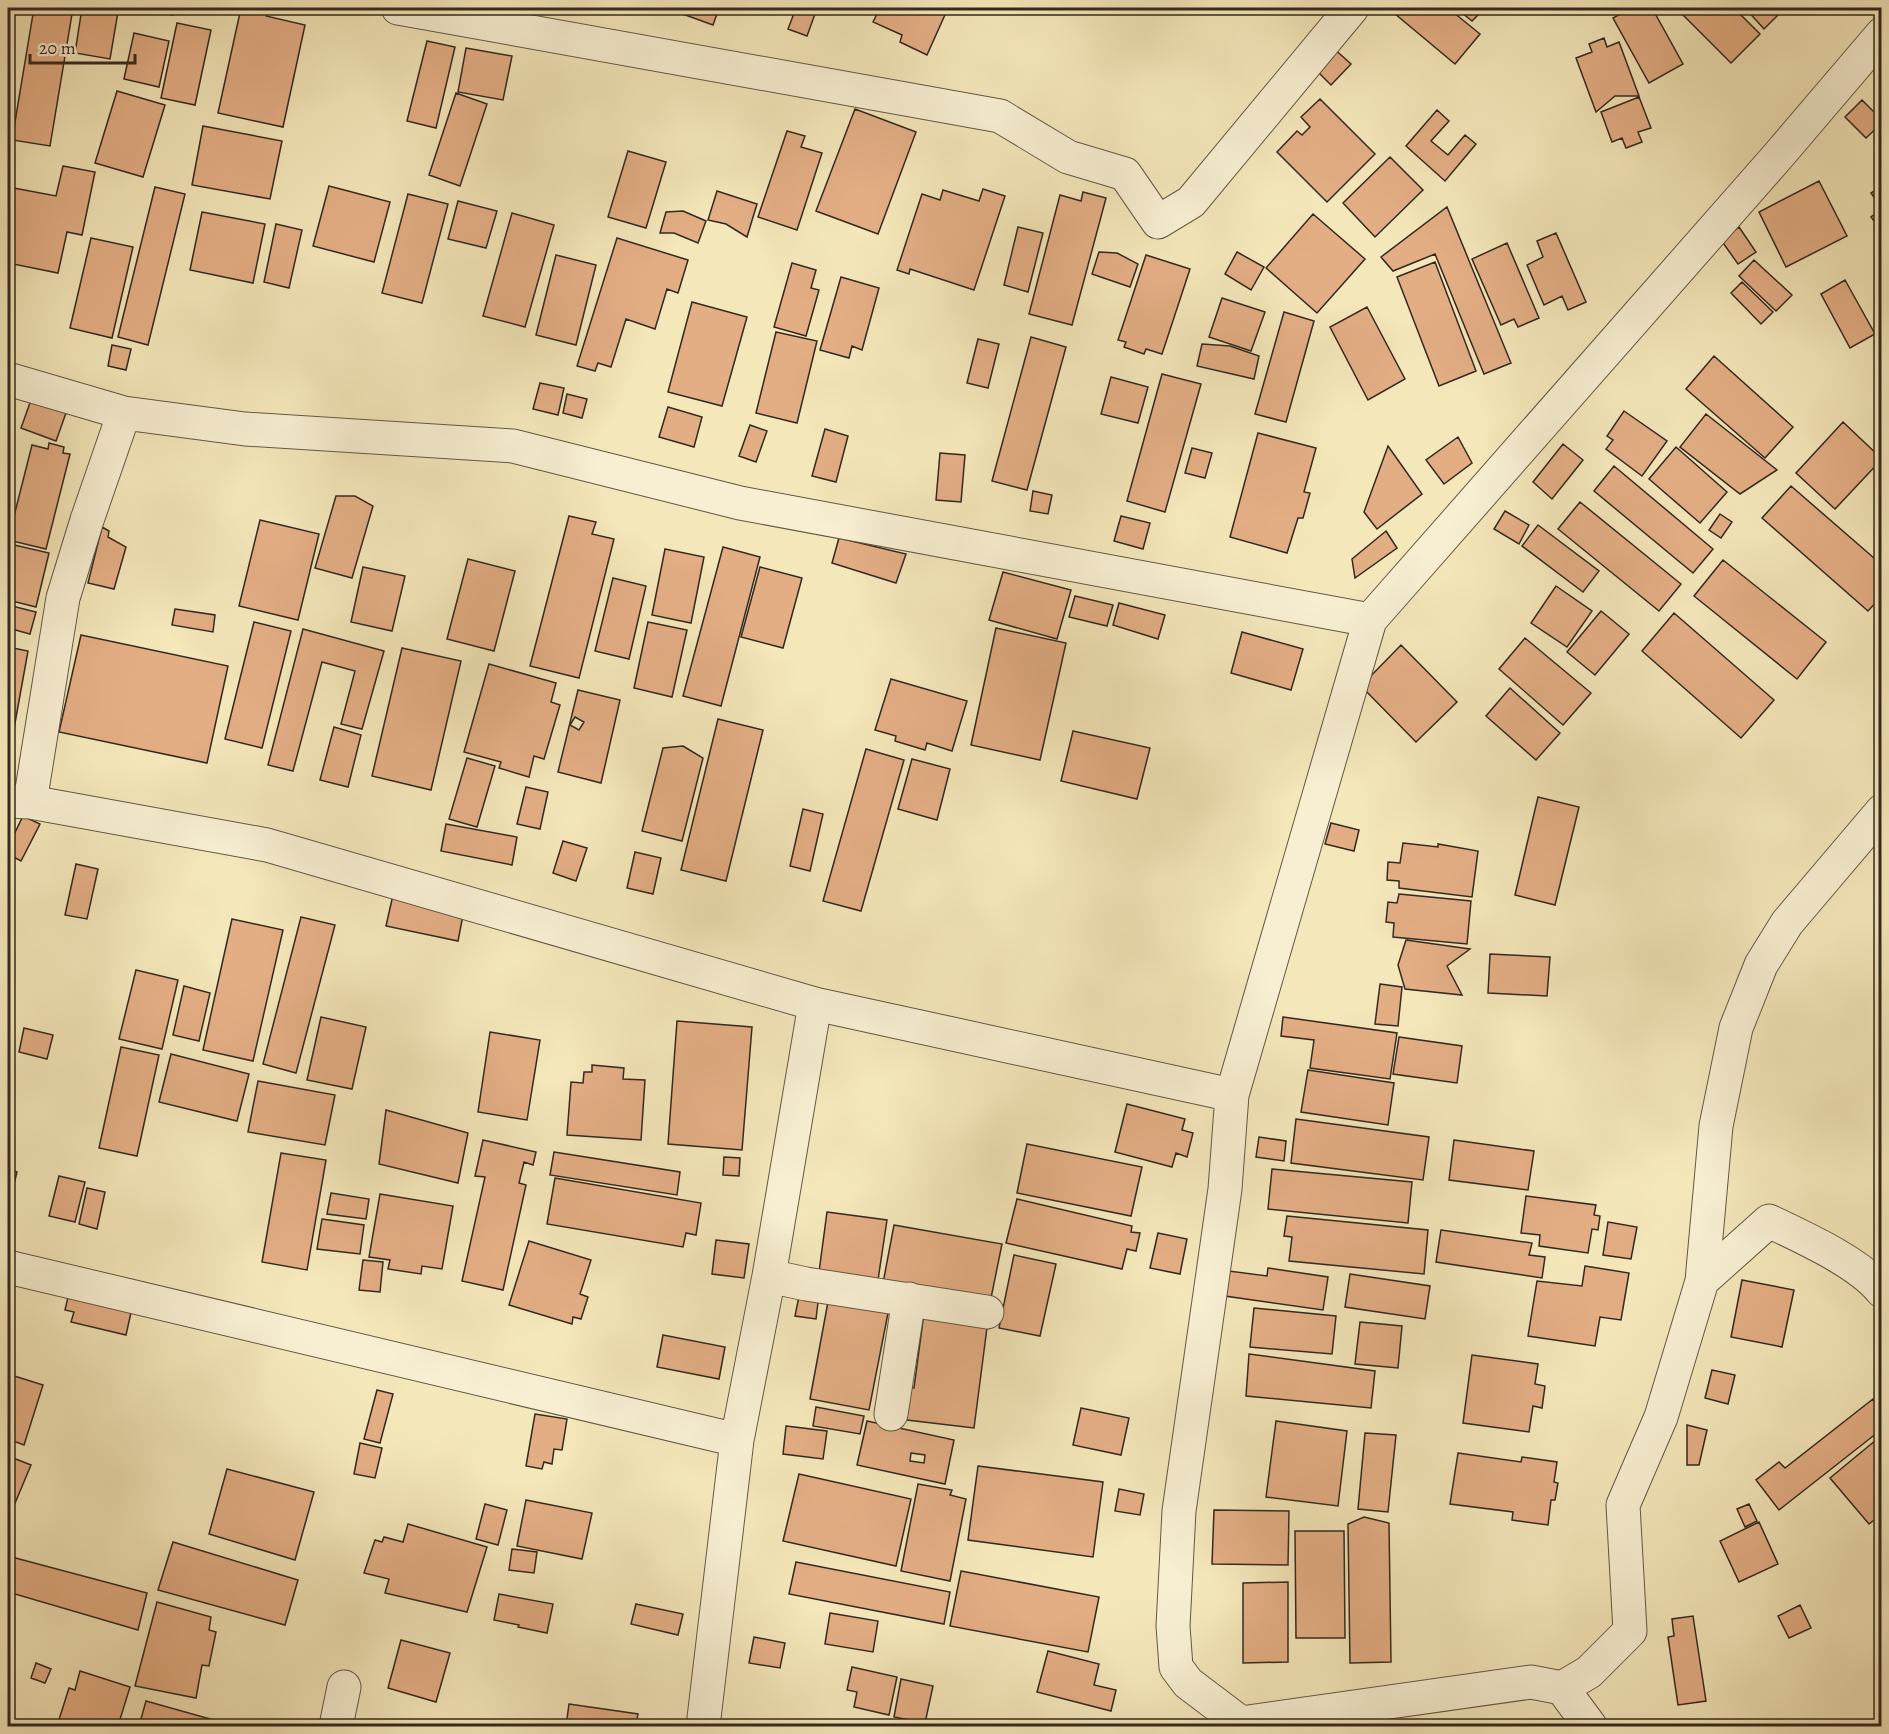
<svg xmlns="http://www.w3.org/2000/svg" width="1889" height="1734" font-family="Alegreya,serif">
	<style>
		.building { fill: #e4ae85; stroke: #33291e; stroke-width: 1.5; fill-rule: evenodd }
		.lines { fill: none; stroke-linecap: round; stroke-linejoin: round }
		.minor-casing { stroke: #635845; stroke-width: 35 }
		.minor { stroke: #f8efd2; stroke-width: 33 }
	</style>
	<rect width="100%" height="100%" fill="#f4e7ba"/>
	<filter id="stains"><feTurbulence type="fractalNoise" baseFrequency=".00333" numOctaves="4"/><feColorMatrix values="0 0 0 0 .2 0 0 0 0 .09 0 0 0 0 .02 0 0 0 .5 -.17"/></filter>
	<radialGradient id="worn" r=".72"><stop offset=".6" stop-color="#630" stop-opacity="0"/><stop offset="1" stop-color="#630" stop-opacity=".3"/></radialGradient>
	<path class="building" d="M34 8H73L50 146 12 140Z
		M82 8 118 12 110 59 75 53Z
		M158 8H174L173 15 157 12Z
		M241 8 267 9 266 16 305 25 283 127 218 113Z
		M666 8H719L713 25Z
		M796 8 815 14 807 36 788 29Z
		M880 8H948L927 55 900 42 902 35 873 22Z
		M1388 8H1448L1480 34 1455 64Z
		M1456 8H1485L1472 21Z
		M1631 8H1652L1683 64 1649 83 1613 18Z
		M1676 8H1734L1760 34 1731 63Z
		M1745 8H1776L1773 10 1778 15 1764 29Z
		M177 23 211 30 195 105 161 98Z
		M134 33 169 41 159 87 124 79Z
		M1604 38 1607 47 1619 42 1639 96H1615L1596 112 1576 58 1592 52 1589 44Z
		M427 41 455 47 436 128 407 121Z
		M1330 45 1351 64 1331 85 1311 65Z
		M466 48 512 56 503 100 458 92Z
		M117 91 165 105 143 177 95 163Z
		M456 93 487 104 460 186 429 175Z
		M1639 97 1651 128 1638 132 1642 142 1626 148 1622 138 1612 142 1601 112Z
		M1320 99 1375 154 1327 202 1277 152 1297 131 1302 135 1310 127 1301 117Z
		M1862 100 1882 120V123L1866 138 1845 117Z
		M855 109 916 132 878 234 816 211Z
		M1437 110 1449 121 1431 141 1448 155 1465 135 1476 144 1445 181 1406 146Z
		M203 126 282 141 270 199 192 185Z
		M787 131 805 136 801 147 822 153 797 230 758 217Z
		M628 151 666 162 646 228 608 217Z
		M1390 157 1423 190 1375 237 1343 203Z
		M63 166 95 172 82 235 67 232 58 273 8 263V187L56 196Z
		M1819 181 1847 236 1786 267 1759 212Z
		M329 186 390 202 374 262 313 246Z
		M1882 186V209L1871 193Z
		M155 187 185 194 148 345 118 337Z
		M983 189 1005 196 974 290 910 269 909 274 897 270 922 194 940 200 943 190 979 201Z
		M717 191 757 204 747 237 726 224 708 220Z
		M1083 192 1106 198 1072 325 1029 314 1060 195 1081 201Z
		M408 194 448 204 422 303 382 293Z
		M458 201 497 211 486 248 448 239Z
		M1447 207 1511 363 1484 374 1435 254 1393 271 1381 257Z
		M1882 209V232L1871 217Z
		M683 211 706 221 698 243 674 233H660L666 212Z
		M202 212 265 224 253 283 190 270Z
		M512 213 554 225 525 327 483 316Z
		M1313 214 1365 259 1317 313 1266 268Z
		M276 224 302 230 289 288 264 282Z
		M1018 227 1043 233 1028 292 1004 285Z
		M1739 227 1756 252 1738 264 1721 240Z
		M1556 233 1586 302 1568 310 1562 296 1544 305 1527 265 1543 257 1537 241Z
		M91 238 133 247 112 338 70 328Z
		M617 238 688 260 678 293 667 289 655 329 626 319 611 367 598 363 595 371 577 366Z
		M1507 243 1539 318 1518 327 1514 319 1501 325 1472 259Z
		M1099 252 1117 253 1138 264 1130 287 1092 274Z
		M1237 252 1264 267 1251 290 1225 274Z
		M556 255 596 265 576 345 536 335Z
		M1146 255 1190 269 1162 354 1146 349 1144 354 1124 347 1126 342 1118 340Z
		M1754 260 1792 295 1776 311 1739 276Z
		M1435 262 1476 371 1439 386 1397 277Z
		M792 263 816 270 811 288 819 290 806 336 774 327Z
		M841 277 879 288 862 350 852 346 849 358 820 350Z
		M1845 280 1875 334 1850 348 1821 294Z
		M1742 282 1773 312 1761 324 1731 293Z
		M1222 298 1265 312 1251 351 1209 337Z
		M692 302 747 317 722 406 668 392Z
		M1367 307 1405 379 1368 400 1330 327Z
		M1284 312 1314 321 1286 422 1255 414Z
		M776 332 817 341 797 423 756 413Z
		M1031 337 1066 347 1027 490 992 481Z
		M978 339 999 344 988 388 967 383Z
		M1202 344 1230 346 1259 356 1254 379 1197 366Z
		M112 345 131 349 126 370 108 366Z
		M1714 356 1793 427 1765 458 1686 389Z
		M1162 374 1201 384 1165 512 1127 501Z
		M1111 377 1148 387 1138 423 1101 414Z
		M540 383 564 388 558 415 533 409Z
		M567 394 587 399 582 418 563 413Z
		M31 400 66 413 56 441 21 428Z
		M668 407 702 417 694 447 659 437Z
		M1624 411 1667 441 1642 476 1606 449 1613 440 1607 436Z
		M1706 414 1777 470 1740 494 1680 447Z
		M1843 422 1882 459 1835 509 1796 473Z
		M750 425 767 431 756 462 739 456Z
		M825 429 848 436 836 482 812 476Z
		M1258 433 1316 448 1304 492 1310 493 1303 518H1298L1287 553 1230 537Z
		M1458 437 1472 463 1444 484 1426 460Z
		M49 443 64 447 63 453 70 454 46 549 8 540 32 445 48 449Z
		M1563 444 1583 460 1552 499 1533 482Z
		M1388 446 1422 494 1377 529 1364 512Z
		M1676 447 1727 492 1700 523 1649 479Z
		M1192 448 1212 453 1205 478 1185 473Z
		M940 453 965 455 961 502 936 500Z
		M1614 466 1713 549 1693 573 1594 491Z
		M1791 486 1882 565V596L1868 611 1762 518Z
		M1033 491 1052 495 1048 514 1030 511Z
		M336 496H355L373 506 352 578 315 568Z
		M1580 502 1681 584 1659 611 1558 529Z
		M1505 511 1529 525 1519 544 1494 529Z
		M1720 514 1732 522 1721 538 1709 530Z
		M569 516 596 522 592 534 614 539 579 678 530 666Z
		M1121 516 1150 523 1143 549 1114 541Z
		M260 520 319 534 298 620 239 606Z
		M1538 525 1599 571 1583 592 1522 546Z
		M102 527 109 531 108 537 126 547 114 589 88 583Z
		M1386 531 1397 548 1355 578 1352 559Z
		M839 538 906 554 896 583 832 563Z
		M10 544 49 553 36 607 8 600V556Z
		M723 547 760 557 721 706 683 696Z
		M665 549 704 557 691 623 652 615Z
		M468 559 515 571 494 651 447 639Z
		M1723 560 1826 642 1797 679 1694 596Z
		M363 567 405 576 392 631 351 622Z
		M760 567 802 578 783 648 741 637Z
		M1003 572 1071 590 1057 639 989 620Z
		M613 578 646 586 629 659 595 651Z
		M1556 586 1592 611 1567 647 1531 623Z
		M1075 596 1113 605 1107 626 1069 617Z
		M1119 603 1165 615 1158 639 1113 625Z
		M8 605 36 612 30 634 8 628Z
		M175 609 215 615 213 632 172 625Z
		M1601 611 1629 634 1595 675 1567 652Z
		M1674 613 1774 700 1741 738 1642 651Z
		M254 622 291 631 262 748 225 739Z
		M648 622 687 630 672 697 634 688Z
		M996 628 1066 643 1040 760 971 745Z
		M303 629 384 651 362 729 341 724 355 671 322 662 293 771 268 765Z
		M1242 632 1303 649 1291 690 1231 673Z
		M81 635 228 666 207 763 59 732Z
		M1525 638 1591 693 1563 725 1499 669Z
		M1401 645 1457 702 1416 742 1361 686Z
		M8 647 28 651 13 734 8 733Z
		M402 648 461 661 431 790 372 776Z
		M489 664 556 683 551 702 560 705 544 759 534 756 529 777 499 768 501 762 464 752Z
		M891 679 967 701 952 751 927 743 925 750 895 741 896 736 875 730Z
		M1510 688 1560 733 1536 760 1486 716Z
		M578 690 620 700 601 783 558 772ZM575 717 584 722 579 730 570 725Z
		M718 719 763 730 726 881 681 870Z
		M334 727 361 735 348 787 320 780Z
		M1073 731 1150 748 1137 799 1061 781Z
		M683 746 703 758 682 841 642 831 663 748Z
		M866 749 904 760 861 911 823 901Z
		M467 758 495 766 477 827 449 819Z
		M912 759 950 769 937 820 898 809Z
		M526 787 548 792 540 829 517 824Z
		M1538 797 1579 807 1555 905 1515 895Z
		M803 809 823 814 810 871 790 866Z
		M23 816 40 824 21 861 8 854V847Z
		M1331 823 1359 830 1354 851 1325 844Z
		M446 824 517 837 512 865 441 851Z
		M563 841 587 848 576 881 553 873Z
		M1403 843 1438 847V844L1478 851 1472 897 1399 888V881L1387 880 1388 862 1400 863Z
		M635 852 661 858 653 894 627 888Z
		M76 864 98 869 87 919 65 915Z
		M1399 894 1471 901 1467 944 1393 937 1394 923 1386 922 1388 902 1397 903Z
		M393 895 464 910 458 941 386 926Z
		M301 917 335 925 296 1073 263 1064Z
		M232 919 283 930 253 1061 203 1050Z
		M1406 940 1470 949 1447 966 1462 995 1405 989 1398 965Z
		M1490 954 1550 957 1547 996 1488 993Z
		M136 970 178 980 162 1049 119 1039Z
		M1380 984 1402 987 1398 1026 1375 1024Z
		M184 986 210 993 199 1041 173 1035Z
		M321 1017 366 1027 352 1089 307 1080Z
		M1283 1017 1397 1033 1390 1079 1310 1068 1314 1040 1281 1036Z
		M677 1021 752 1027 742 1150 668 1144Z
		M24 1028 53 1035 47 1059 19 1052Z
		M490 1032 540 1040 527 1120 478 1112Z
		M1399 1037 1462 1046 1457 1083 1393 1074Z
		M121 1047 159 1055 137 1156 99 1148Z
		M171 1054 249 1074 237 1121 159 1102Z
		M592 1065 624 1068 623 1079 645 1080 641 1140 567 1135 571 1082 583 1083 584 1072H592Z
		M1308 1070 1394 1083 1388 1125 1301 1112Z
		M258 1081 335 1095 325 1145 248 1132Z
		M1127 1104 1185 1119 1182 1130 1193 1133 1187 1157 1176 1153 1172 1167 1115 1152Z
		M386 1110 468 1133 458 1183 379 1164Z
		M1296 1119 1429 1137 1423 1180 1291 1163Z
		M1259 1137 1286 1141 1284 1161 1256 1157Z
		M483 1140 536 1152 533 1165 524 1162 519 1183 526 1185 503 1290 462 1281 485 1177 475 1176Z
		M1454 1140 1534 1151 1528 1190 1449 1180Z
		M1027 1144 1142 1167 1131 1216 1017 1193Z
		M554 1152 680 1172 677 1195 550 1175Z
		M281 1153 326 1160 307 1270 262 1262Z
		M724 1157 740 1158 739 1176 723 1175Z
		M8 1169 17 1172 8 1209Z
		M1272 1169 1412 1182 1408 1223 1268 1209Z
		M59 1176 85 1182 75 1222 49 1216Z
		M555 1178 701 1203 696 1235 686 1233 683 1247 547 1224Z
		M87 1188 105 1192 97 1229 79 1224Z
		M331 1193 369 1199 366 1219 327 1214Z
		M380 1194 453 1206 442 1269 422 1266 421 1274 388 1269 390 1260 369 1257Z
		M1526 1196 1596 1205 1594 1215 1600 1216 1598 1230 1592 1229 1588 1253 1539 1246 1540 1235 1521 1233Z
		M1017 1199 1132 1226 1131 1232 1140 1233 1136 1251 1127 1249 1122 1269 1006 1243Z
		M827 1212 887 1220 878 1280 819 1272Z
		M1287 1216 1428 1230 1424 1274 1289 1261 1292 1237 1284 1236Z
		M322 1219 364 1225 360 1254 317 1249Z
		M1608 1222 1637 1227 1631 1259 1603 1255Z
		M894 1225 1002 1244 990 1303 883 1283Z
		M1441 1230 1532 1243 1529 1255 1545 1257 1542 1278 1436 1262Z
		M1158 1233 1187 1239 1180 1274 1150 1268Z
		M716 1240 749 1244 744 1278 712 1274Z
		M529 1241 591 1260 580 1294 588 1297 581 1319 573 1317 572 1324 509 1305Z
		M1014 1255 1056 1264 1040 1336 999 1328Z
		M363 1260 383 1262 380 1292 359 1290Z
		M1585 1266 1629 1273 1621 1320 1600 1317 1595 1346 1528 1336 1537 1281 1582 1286Z
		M1268 1268 1328 1277 1323 1310 1225 1296 1229 1271 1267 1276Z
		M1350 1274 1430 1286 1425 1319 1345 1307Z
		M1742 1280 1794 1290 1782 1347 1731 1337Z
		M800 1291 819 1294 816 1319 795 1316Z
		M830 1291 890 1303 869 1410 810 1399Z
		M69 1293 132 1308 126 1335 71 1322 74 1312 65 1310Z
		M1254 1308 1336 1316 1332 1354 1250 1347Z
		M924 1313 988 1320 974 1428 907 1420 905 1387 914 1388Z
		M1360 1322 1402 1326 1398 1368 1355 1364Z
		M663 1335 725 1347 719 1379 657 1367Z
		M1249 1354 1375 1371 1371 1408 1246 1396Z
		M1472 1355 1538 1364 1535 1384 1545 1386 1542 1408 1533 1406 1529 1432 1463 1423Z
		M1712 1370 1735 1375 1728 1404 1705 1398Z
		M8 1374 43 1385 24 1445 8 1439Z
		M377 1390 393 1394 380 1443 364 1439Z
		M1873 1399 1882 1411V1429L1779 1510 1756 1480 1779 1462 1785 1468Z
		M816 1407 864 1416 860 1434 813 1426Z
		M1081 1408 1129 1418 1121 1455 1073 1445Z
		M535 1414 567 1419 562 1450 554 1449 552 1464 544 1462 542 1469 526 1466Z
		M867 1421 954 1440 945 1484 857 1465ZM911 1453 925 1455 924 1463 910 1461Z
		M1276 1421 1347 1431 1338 1506 1266 1497Z
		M1687 1425 1707 1430 1699 1465H1687Z
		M786 1426 827 1431 823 1459 783 1454Z
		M1365 1433 1396 1435 1388 1512 1358 1509Z
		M1882 1435V1514L1869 1524 1830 1478Z
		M360 1443 382 1448 375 1478 354 1474Z
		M1458 1453 1521 1462 1522 1457 1557 1462 1554 1482 1558 1483 1555 1500H1551L1548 1525 1512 1520 1513 1512 1450 1504Z
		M8 1456 31 1465 13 1508 8 1506Z
		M978 1466 1103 1482 1093 1557 968 1540Z
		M227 1469 314 1492 295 1560 209 1534Z
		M799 1474 911 1499 896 1566 783 1541Z
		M918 1484 952 1490 950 1495 966 1499 950 1581 901 1571Z
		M1119 1489 1144 1494 1140 1515 1115 1511Z
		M526 1500 592 1513 582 1559 517 1546Z
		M485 1504 507 1510 498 1545 476 1539Z
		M1749 1504 1757 1521 1745 1527 1737 1509Z
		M1214 1510 1289 1511 1288 1565 1212 1564Z
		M1364 1517 1389 1523 1391 1662 1350 1663 1348 1524Z
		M1759 1522 1778 1564 1739 1582 1720 1541Z
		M408 1524 487 1547 467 1612 385 1593 389 1579 364 1573 375 1540 382 1542 384 1537 403 1542Z
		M1295 1531H1344L1345 1638H1296Z
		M173 1542 298 1580 285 1625 158 1590Z
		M512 1549 537 1552 534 1573 509 1570Z
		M8 1556 147 1593 138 1630 8 1592Z
		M796 1562 950 1592 944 1624 789 1594Z
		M961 1571 1099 1597 1088 1652 950 1626Z
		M1288 1582V1662L1243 1663V1583Z
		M499 1594 553 1604 547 1633 518 1627 519 1625 494 1620Z
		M157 1602 211 1617 209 1630 216 1632 209 1666 202 1665 196 1698 135 1686Z
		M636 1604 683 1614 678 1635 631 1624Z
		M1800 1605 1811 1628 1789 1638 1778 1616Z
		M830 1613 878 1621 873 1652 825 1644Z
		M1693 1616 1706 1701 1678 1705 1668 1637 1674 1636 1672 1619Z
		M754 1637 785 1643 780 1668 749 1663Z
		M401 1640 450 1653 436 1702 388 1688Z
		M1048 1651 1099 1664 1094 1685 1116 1690 1111 1711 1037 1692Z
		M36 1663 51 1669 45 1683 31 1678Z
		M852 1667 897 1677 889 1715 854 1707 857 1692 847 1690Z
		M80 1671 130 1687 118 1726H57L69 1688 75 1690Z
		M901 1679 933 1686 925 1723 894 1717Z
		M146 1701 235 1726H139Z
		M569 1704 638 1714 636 1726H566Z"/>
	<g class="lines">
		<g class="minor-casing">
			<path id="minor" d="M398 8 1000 116 1068 157 1125 174 1158 222 1191 202 1352 8
				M8 379 124 413 245 429 513 446 740 503 1370 620
				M8 801 30 802 267 845 815 1004 1232 1095
				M30 802 63 598 87 520 124 413
				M8 1267 737 1440
				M769 1276 806 1284 987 1312
				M1702 1281 1769 1221C1802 1237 1859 1262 1882 1291
				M891 1414 909 1299
				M704 1718 737 1440 769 1276 815 1004
				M1241 1723 1188 1683 1176 1667 1173 1626 1179 1511 1225 1189 1232 1095 1370 620 1778 156 1882 34
				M336 1726 344 1687
				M1231 1726 1241 1723 1531 1682 1562 1688
				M1590 1726 1562 1688 1589 1672 1630 1631 1623 1505 1661 1417 1702 1281 1716 1126 1736 1028 1761 965 1787 923 1882 811"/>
		</g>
		<use href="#minor" class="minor"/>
	</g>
	<rect width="1889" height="1734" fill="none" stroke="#f4e7ba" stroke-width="30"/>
	<rect x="9" y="9" width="1871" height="1716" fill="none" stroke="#33291e" stroke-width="3"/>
	<rect x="15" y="15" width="1859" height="1704" fill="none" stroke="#33291e" stroke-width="1.5"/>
	<path d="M30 54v9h105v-9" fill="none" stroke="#33291e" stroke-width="3"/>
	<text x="39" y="54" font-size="18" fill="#33291e" stroke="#f8efd2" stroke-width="4.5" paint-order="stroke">20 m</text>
	<rect width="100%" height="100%" filter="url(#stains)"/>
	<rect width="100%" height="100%" fill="url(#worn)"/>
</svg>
